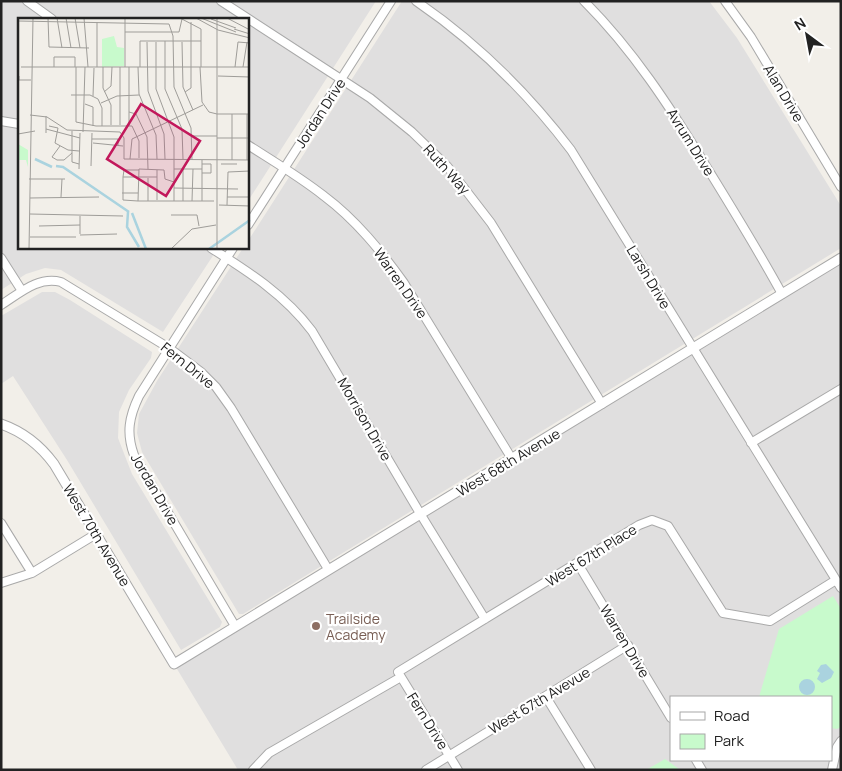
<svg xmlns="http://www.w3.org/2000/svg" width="842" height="771" font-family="Manrope,sans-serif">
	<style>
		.residential { fill: #e0dfdf; fill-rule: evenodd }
		.park { fill: #c8facc }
		.water { fill: #aad3df }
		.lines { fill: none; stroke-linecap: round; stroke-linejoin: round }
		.minor-casing { stroke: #a9a9a9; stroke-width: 10 }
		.tertiary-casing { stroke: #a9a9a9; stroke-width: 11 }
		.minor { stroke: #fff; stroke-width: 8 }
		.tertiary { stroke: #fff; stroke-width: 9 }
		.education-dot { fill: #8d6e63; stroke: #fff; stroke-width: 2 }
		.labels { text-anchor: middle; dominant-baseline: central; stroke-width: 4.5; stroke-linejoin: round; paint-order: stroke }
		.street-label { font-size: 14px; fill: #222; stroke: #fff }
		.education-label { font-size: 14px; fill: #785e54; stroke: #fff; text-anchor: start }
		.inset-river { fill: none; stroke: #aad3df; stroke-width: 2.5 }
		.inset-road { fill: none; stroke: #9f9d99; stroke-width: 1 }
		.view { fill: #c2185b; fill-opacity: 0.15; stroke: #c2185b; stroke-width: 2.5 }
		.inset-edge { fill: none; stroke: #222; stroke-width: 2.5 }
	</style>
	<rect width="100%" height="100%" fill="#f2efe9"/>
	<path class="residential" d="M1 1H376L248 201V19H19V248H218L163 332 61 270 45 268 26 274 1 290Z
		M402 1H709L737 38 841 206V248L243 614H239L142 452 137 433 139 414 157 381 243 248H248V241Z
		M841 259V770H238L174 664ZM671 697H831V760H671Z
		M42 292H55L70 300 152 352 151 358 129 390 119 412 118 438 132 474 222 622 220 627 181 650 67 460 13 376 1 384V316Z"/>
	<path class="park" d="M833 596 841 609V727L837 729 831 728V697H759L779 629Z
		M665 759 679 769 646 770Z"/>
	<path class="water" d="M826 664 834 672 831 678 822 683 817 679 820 673 817 671 821 665Z
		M799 687a8 8 0 1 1 16 0a8 8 0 1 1-16 0Z"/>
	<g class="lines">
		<g class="minor-casing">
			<path id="minor" d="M27 1 52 19
				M221 1 370 98 412 132 447 166 491 223 602 404
				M416 1C476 42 527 92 571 150L841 588
				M584 1C633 50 670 107 706 166 732 208 758 250 782 294
				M725 1 751 37 841 187
				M1 121 19 124
				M248 145C273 161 300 177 324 196 356 220 381 251 404 283L512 459
				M248 225 391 1
				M211 248C249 272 285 295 312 331L421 515 485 619
				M233 248 139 396C129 417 126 433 134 455L235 626
				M1 258 22 291
				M1 305C20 293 38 276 61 282L169 348 201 372 216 387 231 408 328 569
				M751 443 841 389
				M1 523 32 573
				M578 564 671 718
				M1 583 32 573 96 534
				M546 697 591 770
				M696 760 702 770
				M253 770 269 753 401 677
				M426 770 628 645
				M458 770 398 672 639 525 652 520 668 526 723 613 770 621 836 580
				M832 770 837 747 841 741"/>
		</g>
		<g class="tertiary-casing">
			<path id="tertiary" d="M1 424C24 432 40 445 54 464L174 664 841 258"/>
		</g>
		<use href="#minor" class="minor"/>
		<use href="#tertiary" class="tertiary"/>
	</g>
	<circle class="education-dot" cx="316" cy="626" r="5"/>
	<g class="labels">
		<g class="street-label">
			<text transform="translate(784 93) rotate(59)">Alan Drive</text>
			<text transform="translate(320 113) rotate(-57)">Jordan Drive</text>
			<text transform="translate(691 142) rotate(58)">Avrum Drive</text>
			<text transform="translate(447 169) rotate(48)">Ruth Way</text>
			<text transform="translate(649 277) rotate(59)">Larsh Drive</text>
			<text transform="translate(401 283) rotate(55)">Warren Drive</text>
			<text transform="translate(188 365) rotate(39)">Fern Drive</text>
			<text transform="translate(365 419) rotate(60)">Morrison Drive</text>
			<text transform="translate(508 462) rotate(-31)">West 68th Avenue</text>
			<text transform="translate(155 489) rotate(60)">Jordan Drive</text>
			<text transform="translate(97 535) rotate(59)">West 70th Avenue</text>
			<text transform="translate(591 555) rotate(-32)">West 67th Place</text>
			<text transform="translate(625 641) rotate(59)">Warren Drive</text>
			<text transform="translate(539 700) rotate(-31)">West 67th Avevue</text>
			<text transform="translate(428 721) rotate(58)">Fern Drive</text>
		</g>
		<g class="education-label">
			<text x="326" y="618">Trailside<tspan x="326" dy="16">Academy</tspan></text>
		</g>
	</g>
	<g transform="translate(18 18)">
		<rect width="231" height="231" fill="#f2efe9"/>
		<path d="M96 18 99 29 106 30V48L84 49V21ZM0 126 10 132V149L8 142H0Z" fill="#c8facc"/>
		<path class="inset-river" d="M17 141 34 149M38 148 45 149 111 194M110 194 109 209 121 229M114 195 128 231M191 231 232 202"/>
		<path class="inset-road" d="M30 0 31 29 71 30M39 0 44 30M48 0 53 30M57 0 62 30M66 0 70 49M162 0 183 11V49M178 0 200 12 232 20M183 0 218 14M199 0V231M209 0 232 12M193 1 218 10M0 3 151 6 155 18 156 69 173 110 174 142M216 11 232 16M107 14H161L164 1M147 23V71L164 111 165 141M129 24 130 73 146 116 147 141M138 24V71L156 119V183M164 24 165 69 175 92M3 49H200M36 49V39H57V49M58 49V104L78 108H114L121 123V140M79 49V4M85 49V70L93 87V107M107 49V0M111 49V108M120 49 121 76 138 117 139 141M122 49V23H183M182 49 184 84 191 94 199 96M200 49H232M217 49 220 24 232 25M225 49 229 24M1 58V62H13M200 58 232 59M86 74 93 68 94 49M167 74 173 70V4M53 77H72L80 81 84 90V108M75 78 76 50M83 85 99 78 121 77M67 86 75 89V108M111 94 118 96 129 119 130 151M199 96H232M12 97 29 99 49 112 102 114 106 120V141L232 142M102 107V49M31 108 40 110 37 125 50 132 61 133M28 111 62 120M54 113V144L61 146M65 114 67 49M28 115V98M0 116 17 113M174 118H199M199 120H232M74 121H100V128M75 125 105 128M42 128 34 139 39 142H46L54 135M112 141 114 121 185 87M214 142V96M229 142V96M203 146H219M73 148 74 115M61 151 62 115M156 151H184M139 152V182M184 155H193V146H184M105 159 106 152H121M11 161H47M156 164 147 161 146 152 121 151 120 183H196M156 170 220 171M104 175H120M43 179 44 161M209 179H232M12 180 81 179M120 183 105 182V159H139M130 183V160M165 183V151M174 183 175 151M184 183V142M201 187 232 188M209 187 210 154 232 153M12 196 105 198M153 197H179L181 208M21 208 62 207M62 216V198M62 217 99 216M12 219H58M11 231 15 0M153 231 174 211 198 207"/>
		<path class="view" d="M123 86 182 123 148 178 89 141Z"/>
		<rect width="231" height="231" class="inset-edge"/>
	</g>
	<rect width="842" height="771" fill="none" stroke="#222222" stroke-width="5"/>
	<rect x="670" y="696" width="162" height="65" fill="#ffffff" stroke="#a7a7a7"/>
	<rect x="680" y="712" width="25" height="8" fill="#ffffff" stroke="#a7a7a7"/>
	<text x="714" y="721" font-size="15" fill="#222222">Road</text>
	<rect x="680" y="734" width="25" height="15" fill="#c8facc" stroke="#a7a7a7"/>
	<text x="714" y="746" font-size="15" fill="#222222">Park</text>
	<g transform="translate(807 35) rotate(328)" stroke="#ffffff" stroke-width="4" paint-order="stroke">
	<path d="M0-4L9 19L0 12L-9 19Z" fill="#222222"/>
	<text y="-8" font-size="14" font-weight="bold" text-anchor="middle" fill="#222222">N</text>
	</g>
</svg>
